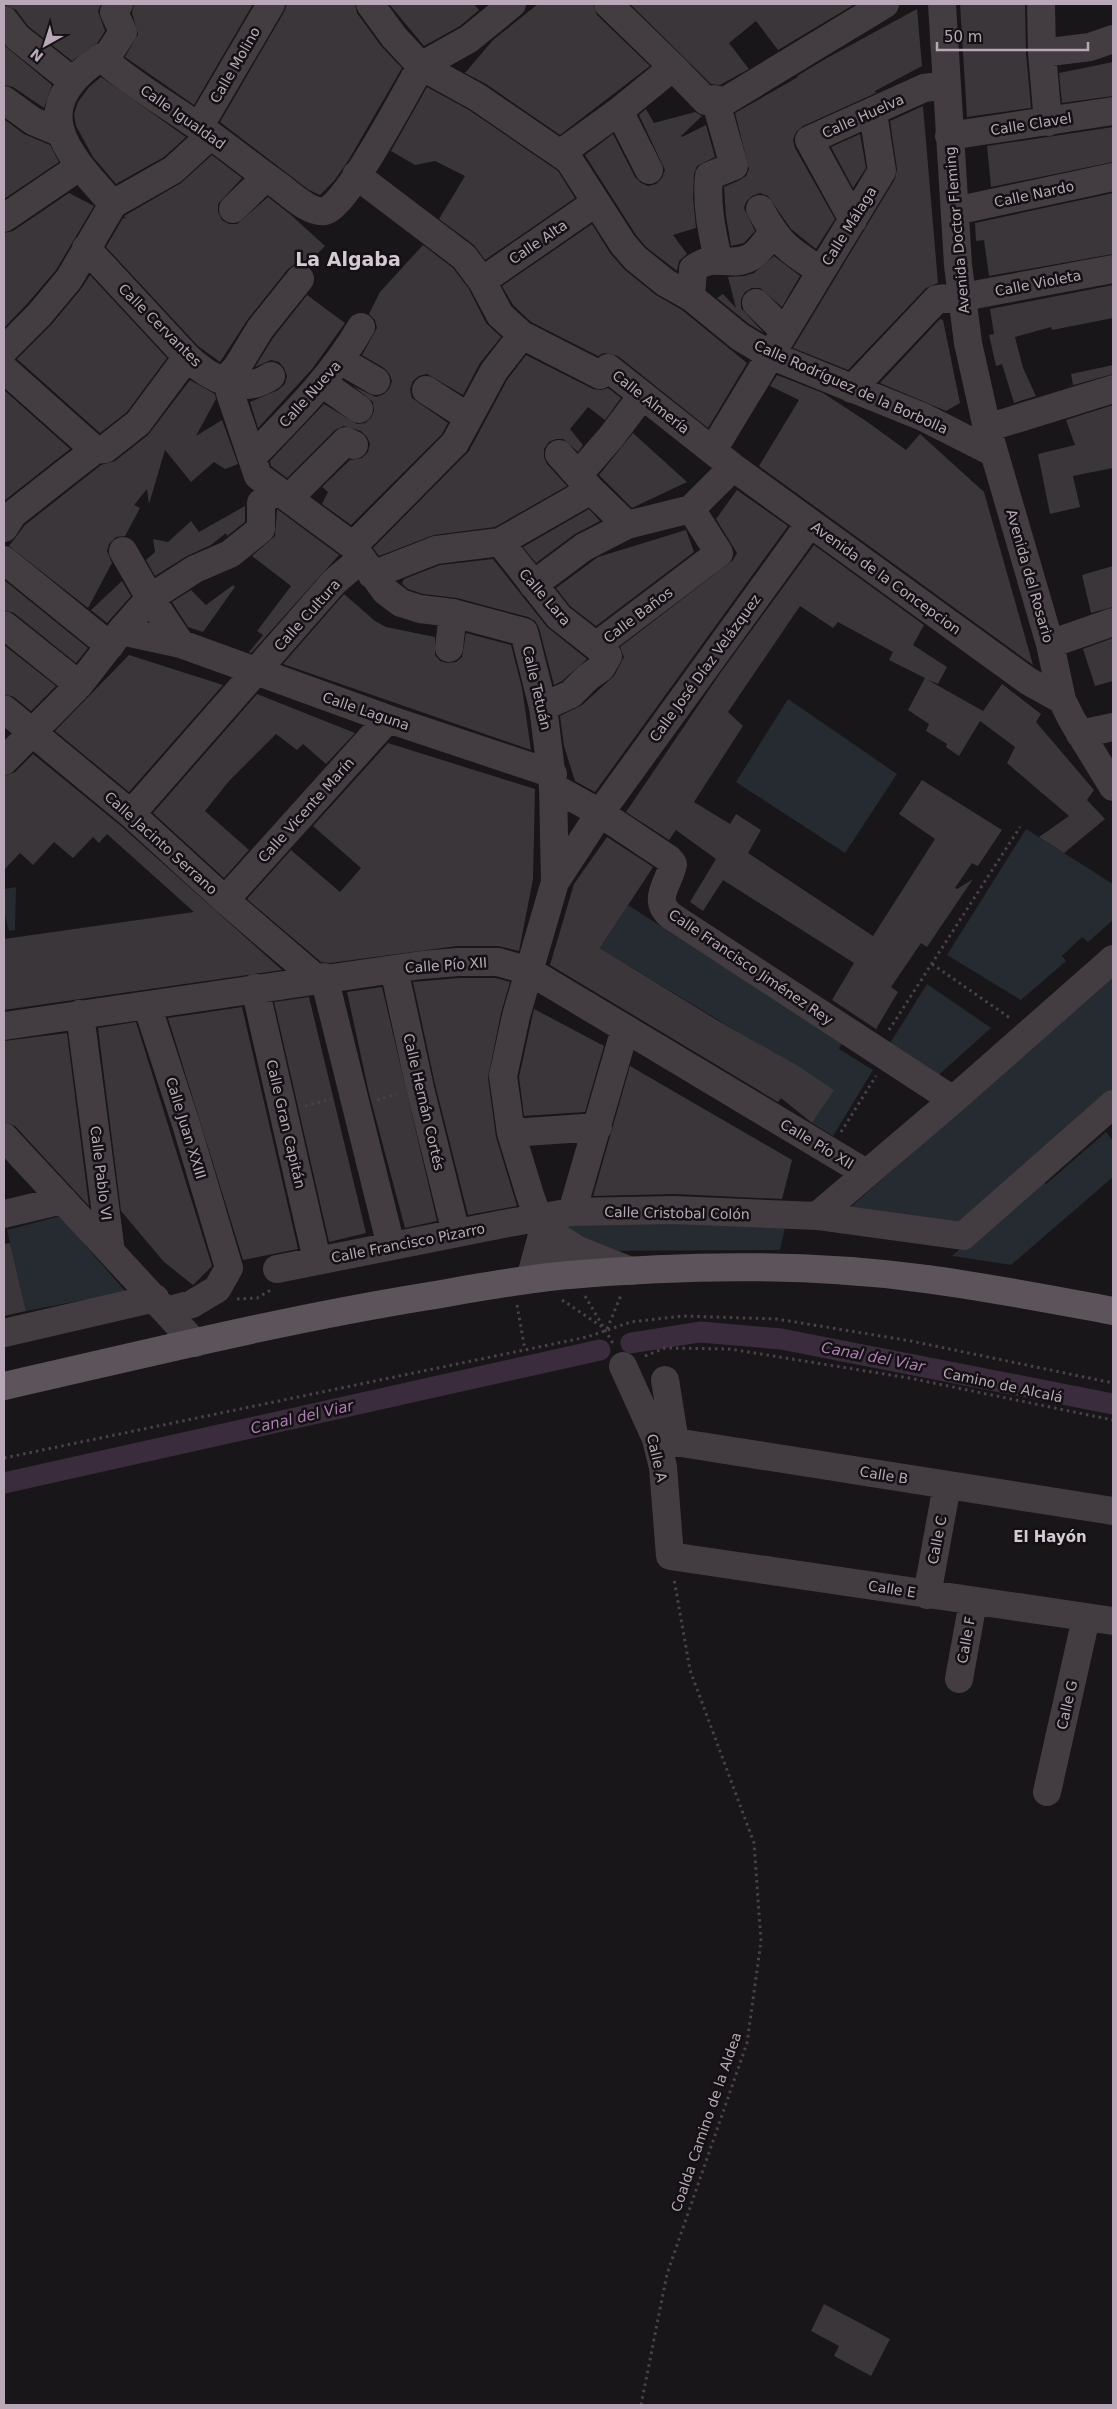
<svg xmlns="http://www.w3.org/2000/svg" width="1117" height="2409" font-family="'DejaVu Sans',sans-serif">
	<style>
		.green { fill: #262a31 }
		.lines { fill: none; stroke-linecap: round; stroke-linejoin: round }
		.canal { stroke: #3b2c3d; stroke-width: 21 }
		.building { fill: #3a3639 }
		.path { stroke: #4a4149; stroke-width: 3; stroke-dasharray: 2.5 4; stroke-linecap: butt }
		.minor { stroke: #433c41; stroke-width: 28 }
		.major { stroke: #5d535b; stroke-width: 28 }
		.labels { text-anchor: middle; dominant-baseline: central; stroke-width: 5; stroke-linejoin: round; paint-order: stroke }
		.street-label { font-size: 14px; fill: #b9a8b7; stroke: #131113 }
		.water-label { font-size: 15px; font-style: italic; fill: #af7db5; stroke: #131113 }
		.neighbourhood-label { font-size: 15px; font-weight: bold; fill: #d5c9d3; stroke: #131113 }
		.district-label { font-size: 19px; font-weight: bold; fill: #d5c9d3; stroke: #131113 }
	</style>
	<rect width="100%" height="100%" fill="#181618"/>
	<path class="green" d="M788 699 897 774 845 853 736 782Z
		M1026 829 1113 884V920L1088 942 1082 937 1062 956 1066 961 1021 1000 947 955Z
		M16 887 15 930 9 931 4 912V889Z
		M628 905 842 1043 839 1049 873 1070 833 1136 812 1123 833 1090 600 948Z
		M1113 977V1092L961 1225 846 1211Z
		M927 984 991 1028 934 1079 887 1048Z
		M1106 1132 1113 1141V1177L1011 1265 952 1256 1040 1178 1046 1184Z
		M60 1216 126 1292 26 1311 7 1230Z
		M559 1219 786 1223 780 1250 595 1251 580 1245Z"/>
	<g class="lines">
		<path class="canal" d="M631 1343 700 1332 781 1339 1113 1404
			M4 1483 600 1350"/>
	</g>
	<path class="building" d="M4 4H101L98 11 105 31 98 42 72 61 28 26 16 10Z
		M134 4H253L194 105 125 57 138 34 132 13Z
		M287 4H355L357 13 381 46 402 68 348 161 334 181 320 195 309 190 220 122 284 12Z
		M389 4H474L479 10 460 26 424 46Z
		M538 4H593L597 15 650 66 560 135 486 84 465 73 493 40Z
		M630 4H855L778 50 756 21 729 43 749 69 720 85 711 84Z
		M960 4H1025L1026 53 1031 108 967 117Z
		M917 9 922 66 875 91 876 93 803 126 796 132 793 140 795 148 835 219 816 249 791 229 768 196 760 193 752 196 746 202 744 208 755 231 744 243 731 246 726 216 724 187 740 180 746 176 749 169 735 113 798 77 797 76 827 58Z
		M4 45 52 85 44 108 13 87 4 85Z
		M1113 62V96L1062 103 1059 73Z
		M101 77 186 137 164 157 116 184 93 157 76 126 74 114 78 102 89 87Z
		M427 87 469 110 558 171 575 198 485 260 474 245 439 219 465 176 435 161 415 165 391 151Z
		M923 106 938 283 926 288 848 370 793 348 895 179 897 169 890 121Z
		M646 109 654 123 695 112 702 116 681 136 682 137 706 125 715 157 697 166 694 174 693 198 696 228 673 235 687 254 679 261 677 271 646 247 636 235 585 155 613 134 635 177 641 183 648 186 656 184 662 178 665 170 639 115Z
		M4 119 24 134 50 145 59 162 4 199Z
		M1113 127V162L991 187 987 146Z
		M860 134 866 168 853 188 831 147Z
		M212 155 242 178 218 204V212L222 220 229 224H237L268 197 291 215 325 246 306 265 295 264 288 269 248 319 220 362 198 346 106 247 123 218 126 219 124 216 181 183Z
		M69 193 94 206 56 270 27 304 4 328V233L13 231Z
		M1113 193V254L989 276 984 240 976 241 975 223Z
		M592 224 610 253 625 270 656 295 682 310 747 363 708 428 618 356 604 353 598 356 531 322 513 305 502 286Z
		M423 245 453 268 469 289 486 323 501 337 480 363 463 395 427 374 419 376 413 381 410 389 412 398 448 423 442 434 351 525 322 504 328 492 322 487 350 460 362 458 368 452 370 444 367 437 361 431 344 426 335 430 287 478 271 466 270 461 324 404 357 424 365 423 371 418 374 411 373 402 353 386 376 397 384 394 389 389 392 381 389 373 384 368 362 355 377 328 375 320 369 314 380 292Z
		M774 256 800 276 782 307 760 288H752L745 292 741 299V308L764 333 749 324 717 298 723 294 736 308 728 277 744 276 754 273Z
		M90 275 167 358 127 412 100 433 17 359 51 325 81 289Z
		M1113 285V318L1052 330 1051 327 1015 337 1023 368 1036 396 1014 403 1002 364 996 366 989 335 994 334 990 309Z
		M307 295 345 323 312 369 258 428 250 402 278 390 285 384 287 376 284 368 279 362 271 360 255 367 273 338Z
		M940 319 943 320 960 403 946 411 880 383Z
		M526 355 593 389 601 390 608 388 621 398 605 420 588 407 570 429 583 445 578 452 563 439H556L549 442 544 449V457L547 464 567 486 495 527 434 535 379 556 373 548 469 451 507 380Z
		M1113 365V374L1056 390 1073 385 1071 374Z
		M777 375 823 393 866 421 906 450 920 434 984 492 1033 665 759 466 799 400 770 386Z
		M190 380 215 394 216 399 196 436 222 420 238 464 225 469 214 462 191 482 165 450 149 504 147 489 134 505 140 508 125 536 116 537 109 544 107 551 112 563 88 608 9 546 25 525 101 465 115 461 148 435Z
		M4 390 70 449 4 501Z
		M1113 405V468L1073 476 1080 507 1050 514 1038 454 1075 445 1066 420Z
		M633 433 687 482 632 508 599 475Z
		M737 490 788 526 595 792 575 781 564 746 560 716 582 705 614 676 624 657 620 647 733 560 737 553 716 519Z
		M245 506V522L227 536 226 533 211 545 187 556 155 576 146 560 155 552 153 539 168 542 191 521 199 532Z
		M277 509 339 555 251 653 249 652 263 635 257 631 291 586 252 556 275 536Z
		M589 509 600 521 575 534 536 563 523 547Z
		M686 530 694 552 596 626 570 606 556 588 598 557Z
		M814 545 924 625 913 645 947 667 938 684 928 680 983 711 1002 684 1041 714 1036 722 1094 790 1087 800 1105 819 1064 853 1039 837 1069 816 1007 763 1015 747 980 721 959 756 946 747 947 744 926 731 929 724 908 710 925 678 889 660 893 652 838 622 833 628 800 606 728 712 743 726 694 802 730 824 736 814 761 830 748 853 873 936 935 839 899 814 922 780 1002 830 978 866 972 863 955 888 957 889 973 879 927 947 921 943 891 987 898 992 876 1029 832 1000 854 963 723 880 703 911 690 902 716 859 676 830 669 840 626 812 721 672Z
		M493 559 547 627 587 659 562 681 554 685 539 628 535 621 528 617 457 598 423 594 408 589 402 584 404 579 440 565Z
		M1113 566V607L1091 613 1082 575Z
		M4 580 88 648 76 663 14 613 4 610Z
		M122 581 131 596 107 623 91 610Z
		M233 585 235 587 203 632 188 627 172 602 191 590 206 605Z
		M344 594 375 621 386 627 435 637V655L440 661 447 663 456 662 462 657 466 633 511 645 522 688 531 750 283 664Z
		M1113 638V681L1095 686 1083 649Z
		M4 645 56 686 31 711 14 697 4 694Z
		M129 655 223 685 129 792 55 731Z
		M257 694 355 733 326 764 303 744 297 750 276 734 229 781 205 811 249 850 224 878 153 813Z
		M388 743 535 789 533 879 519 951 498 946H457L330 963 321 962 247 899 291 850 340 892 361 868 313 826Z
		M33 754 121 826 282 970 4 1010V939L194 912 107 834 99 843 93 837 73 858 54 842 33 865 20 853 4 870V776L15 772Z
		M607 837 653 867 600 948 715 1019 800 1067 834 1090 812 1123 781 1098 778 1102 550 965 574 884Z
		M459 978H496L510 982 501 1013 488 1078 496 1137 517 1206 468 1215 435 1084 413 982Z
		M382 987 437 1221 405 1228 369 1093 347 992Z
		M309 997 366 1233 329 1242 274 1002Z
		M242 1007 298 1249 243 1260 168 1018Z
		M534 1009 604 1046 585 1112 524 1116 519 1077Z
		M136 1022 212 1266 193 1285 164 1262 121 1211 98 1028Z
		M67 1033 89 1206 15 1126 4 1122V1041Z
		M630 1066 792 1160 782 1199 675 1194 593 1196Z
		M10 1243 26 1311 4 1316V1244Z
		M824 2304 890 2339 871 2376 834 2356 839 2346 811 2331Z"/>
	<g class="lines">
		<path class="path" d="M932 964 1010 1018
			M889 1030 1020 827
			M377 1100 397 1094
			M305 1106 331 1099
			M841 1132 876 1076
			M585 1296 614 1345
			M237 1299 257 1298 271 1290
			M562 1300 604 1328
			M517 1305 525 1350
			M607 1329 622 1293
			M645 1356 665 1348 730 1349 909 1378 1113 1420
			M4 1458 587 1337 631 1322 682 1316 777 1319 911 1341 1113 1383
			M641 2405 667 2274 747 2043 761 1941 754 1843 690 1670 674 1579"/>
		<path class="minor" d="M370 4 394 37 421 66 477 97 569 160 623 244 635 258 666 283 691 297 740 337 770 355 923 417 994 453
			M608 4 673 67
			M942 4 958 265 968 343 987 428 1050 644 1062 700 1072 720 1113 787
			M1041 4 1042 53 1090 47 1113 39
			M4 20 17 37 71 80
			M1042 53 1048 122
			M104 61 123 32 114 12 119 4
			M421 66 469 39 512 4
			M715 99 734 166 709 176C706 205 712 232 718 259
			M4 100 33 121 59 132
			M619 111 649 170
			M199 127 271 4
			M949 136 1113 111
			M561 153 619 111 673 67 706 101 727 100 885 4
			M356 175 464 257 482 281 500 315 522 335 600 375 608 368 733 467 1028 681 1062 700
			M113 204C66 152 24 109 101 57 128 82 160 100 190 121 221 141 249 165 279 186 290 194 310 214 325 211 346 207 407 90 421 66
			M233 209 266 177
			M760 209C780 245 787 249 821 271
			M955 211 1113 177
			M4 218 79 167
			M853 220 809 140 924 88 947 85
			M86 248 187 357C210 379 243 396 271 376
			M482 281 595 203
			M691 297 693 269C714 252 729 268 749 258 758 254 767 240 773 232
			M756 303 784 331
			M4 350 39 315 69 279 113 204 173 170 210 136
			M340 360 376 381
			M4 369 95 450
			M224 381 237 367 260 329 300 279
			M322 383 359 409
			M852 389 937 299 963 297 1113 269
			M426 390 468 417
			M230 393 258 476 353 546 385 591 401 603 420 609 453 613
			M987 428 1113 389
			M713 450 882 171 873 113
			M559 454 591 490 627 525
			M252 457C292 416 332 377 361 327
			M578 475 611 437 642 396
			M289 498 346 441 354 445
			M4 528 13 514 65 473 95 450 105 449 138 423 187 357
			M500 542 559 617 596 646
			M353 546 455 443 494 371 522 335
			M4 560 110 646
			M372 575 436 550 500 542 591 490
			M533 585 584 547 627 525 691 509 733 467
			M4 625 79 685
			M121 631 181 644 388 719 553 774
			M181 644 150 598 195 569 230 554 261 529V503L276 489
			M1050 644 1113 622
			M449 648 453 613 524 632 543 707 553 787
			M543 707 571 694 588 677 601 668 608 656 596 646 719 553 691 509
			M4 709 131 814 225 900 317 979
			M1080 734 1113 727
			M4 761 79 685 121 631 150 598 123 551
			M131 814 334 582 361 559
			M555 882 553 787 600 813 669 859 673 864C669 884 651 899 671 916L953 1100
			M225 900 388 719
			M394 969 420 1088 456 1233
			M324 977 391 1246
			M255 988 317 1260
			M147 1005 186 1124 229 1268 217 1289 192 1304 166 1311
			M80 1014 111 1252 195 1343
			M4 1026 422 965 458 962H498L529 971 866 1173
			M511 1133 598 1127
			M4 1137 111 1252
			M572 1212 625 1029
			M4 1214 63 1200
			M817 1216 953 1100 1113 959
			M545 1229 578 1250 631 1271
			M277 1269 503 1224 572 1212 674 1210 817 1216 963 1236 1113 1104
			M570 1275 538 1217 530 1195 511 1133 503 1076 516 1016 555 882 600 813 810 523
			M530 1279 544 1228
			M4 1333 155 1298
			M623 1366 656 1439 663 1467 670 1556 1113 1621
			M665 1380 675 1442
			M656 1439 1113 1511
			M927 1595 947 1485
			M959 1679 973 1602
			M1047 1792 1086 1618"/>
		<path class="major" d="M4 1386C145 1354 286 1319 429 1296 476 1288 522 1279 569 1275 684 1265 803 1263 918 1278 983 1286 1049 1299 1113 1311"/>
	</g>
	<g class="labels">
		<g class="street-label">
			<text transform="translate(235 65) rotate(-60)">Calle Molino</text>
			<text transform="translate(863 116) rotate(-24)">Calle Huelva</text>
			<text transform="translate(183 117) rotate(35)">Calle Igualdad</text>
			<text transform="translate(1031 124) rotate(-9)">Calle Clavel</text>
			<text transform="translate(1034 194) rotate(-12)">Calle Nardo</text>
			<text transform="translate(849 226) rotate(-58)">Calle Málaga</text>
			<text transform="translate(957 230) rotate(-95)">Avenida Doctor Fleming</text>
			<text transform="translate(538 242) rotate(-34)">Calle Alta</text>
			<text transform="translate(1038 283) rotate(-11)">Calle Violeta</text>
			<text transform="translate(160 325) rotate(45)">Calle Cervantes</text>
			<text transform="translate(851 387) rotate(24)">Calle Rodríguez de la Borbolla</text>
			<text transform="translate(310 394) rotate(-48)">Calle Nueva</text>
			<text transform="translate(651 402) rotate(38)">Calle Almería</text>
			<text transform="translate(1030 576) rotate(74)">Avenida del Rosario</text>
			<text transform="translate(886 578) rotate(36)">Avenida de la Concepcion</text>
			<text transform="translate(545 597) rotate(49)">Calle Lara</text>
			<text transform="translate(307 615) rotate(-48)">Calle Cultura</text>
			<text transform="translate(638 615) rotate(-37)">Calle Baños</text>
			<text transform="translate(705 668) rotate(-54)">Calle José Díaz Velázquez</text>
			<text transform="translate(537 688) rotate(77)">Calle Tetuán</text>
			<text transform="translate(366 711) rotate(19)">Calle Laguna</text>
			<text transform="translate(306 810) rotate(-48)">Calle Vicente Marín</text>
			<text transform="translate(161 843) rotate(42)">Calle Jacinto Serrano</text>
			<text transform="translate(446 965) rotate(-4)">Calle Pío XII</text>
			<text transform="translate(751 967) rotate(34)">Calle Francisco Jiménez Rey</text>
			<text transform="translate(424 1102) rotate(77)">Calle Hernán Cortés</text>
			<text transform="translate(286 1124) rotate(77)">Calle Gran Capitán</text>
			<text transform="translate(186 1128) rotate(73)">Calle Juan XXIII</text>
			<text transform="translate(817 1144) rotate(31)">Calle Pío XII</text>
			<text transform="translate(101 1173) rotate(83)">Calle Pablo VI</text>
			<text transform="translate(677 1213) rotate(1)">Calle Cristobal Colón</text>
			<text transform="translate(408 1243) rotate(-11)">Calle Francisco Pizarro</text>
			<text transform="translate(1003 1385) rotate(12)">Camino de Alcalá</text>
			<text transform="translate(657 1458) rotate(77)">Calle A</text>
			<text transform="translate(884 1475) rotate(9)">Calle B</text>
			<text transform="translate(937 1540) rotate(-79)">Calle C</text>
			<text transform="translate(892 1589) rotate(9)">Calle E</text>
			<text transform="translate(966 1640) rotate(-80)">Calle F</text>
			<text transform="translate(1067 1705) rotate(-77)">Calle G</text>
			<text transform="translate(706 2122) rotate(-71)">Coalda Camino de la Aldea</text>
		</g>
		<g class="water-label">
			<text transform="translate(873 1357) rotate(11)">Canal del Viar</text>
			<text transform="translate(302 1417) rotate(-13)">Canal del Viar</text>
		</g>
		<g class="neighbourhood-label">
			<text x="1050" y="1537">El Hayón</text>
		</g>
		<g class="district-label">
			<text x="348" y="259">La Algaba</text>
		</g>
	</g>
	<rect width="1117" height="2409" fill="none" stroke="#b9a8b7" stroke-width="10"/>
	<g transform="translate(45 45) rotate(219)" stroke="#131113" stroke-width="4" paint-order="stroke">
	<path d="M0-4L9 19L0 12L-9 19Z" fill="#b9a8b7"/>
	<text y="-8" font-size="14" font-weight="bold" text-anchor="middle" fill="#b9a8b7">N</text>
	</g>
	<path d="M937 42v8h151v-8" fill="none" stroke="#b9a8b7" stroke-width="2.5"/>
	<text x="944" y="42" font-size="15" fill="#b9a8b7" stroke="#131113" stroke-width="4" paint-order="stroke">50 m</text>
</svg>
